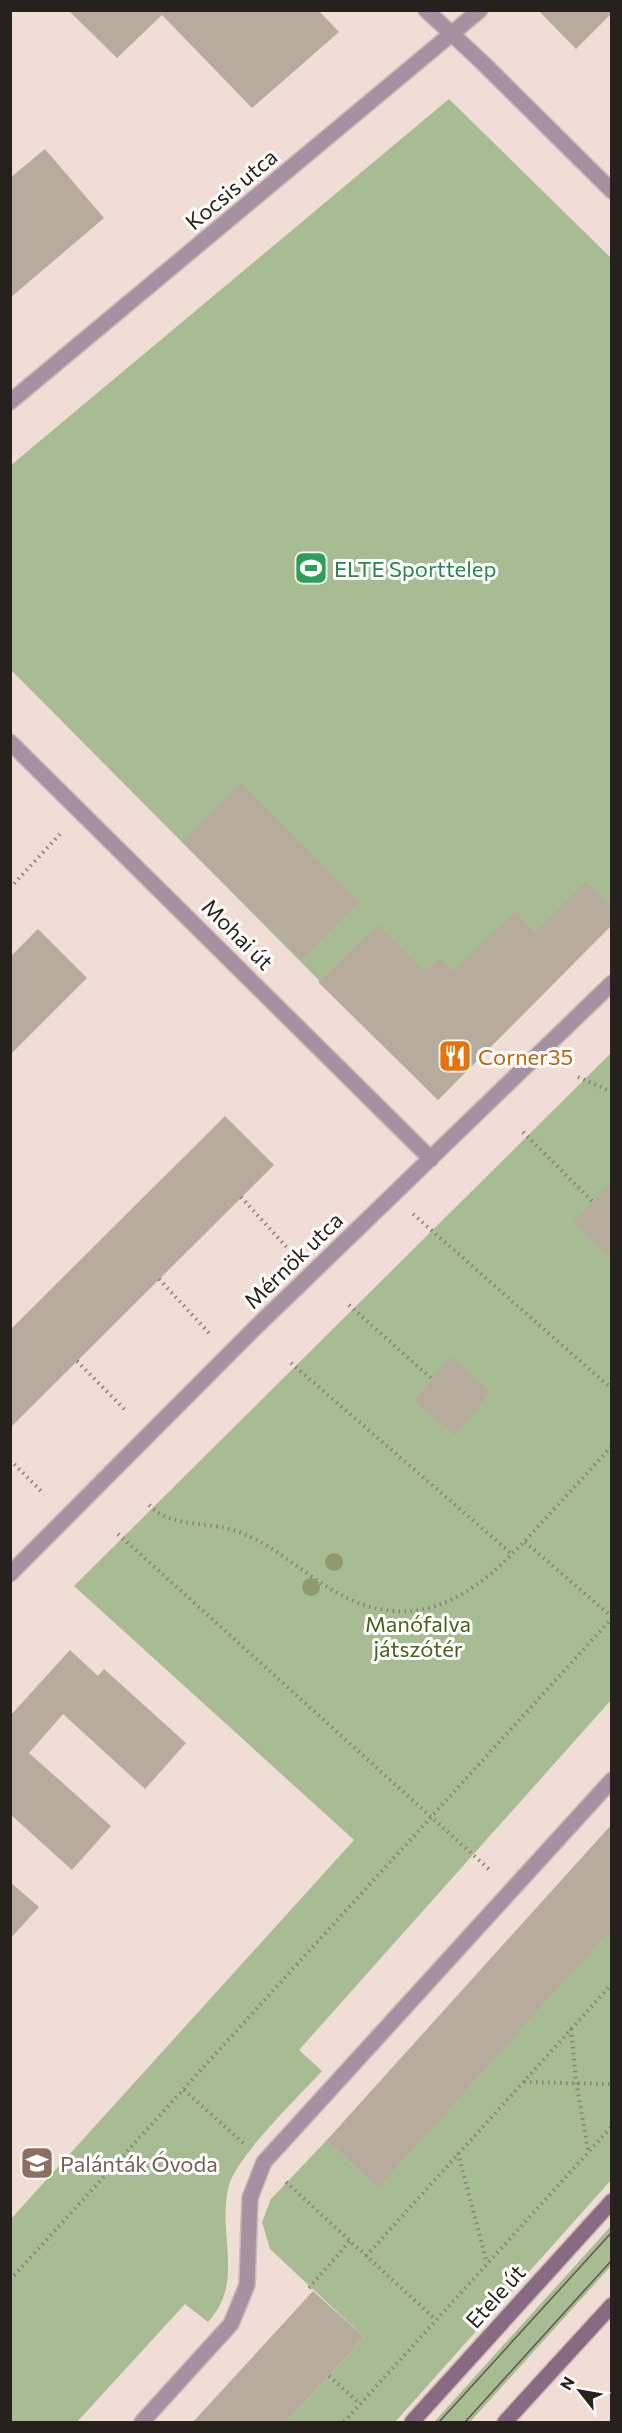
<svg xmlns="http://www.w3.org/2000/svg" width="622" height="2433" font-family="Commissioner,sans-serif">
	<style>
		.green { fill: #a7bc93 }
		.building { fill: #b7ab9e }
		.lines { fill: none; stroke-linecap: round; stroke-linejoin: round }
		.service-casing { stroke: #ccbbb4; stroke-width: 18 }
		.minor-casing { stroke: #ccbbb4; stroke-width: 18 }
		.secondary-casing { stroke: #ccbbb4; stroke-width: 18 }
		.path { stroke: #8c807a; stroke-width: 4; stroke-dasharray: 1.5 4.5; stroke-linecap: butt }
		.service { stroke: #a691a2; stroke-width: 15 }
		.minor { stroke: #a691a2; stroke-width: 15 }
		.secondary { stroke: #896a83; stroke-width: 15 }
		.tram { stroke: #5f5551; stroke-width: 1.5 }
		.tree { fill: #919a6d }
		.labels { text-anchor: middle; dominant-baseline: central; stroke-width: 6; stroke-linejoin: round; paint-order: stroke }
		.street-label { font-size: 22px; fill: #27211e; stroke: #fff }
		.leisure-label { font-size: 22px; fill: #27864d; stroke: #fff; text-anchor: start }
		.food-label { font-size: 22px; fill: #c56008; stroke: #fff; text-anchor: start }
		.park-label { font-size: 22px; fill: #446318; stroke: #fff }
		.education-label { font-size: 22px; fill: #785e54; stroke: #fff; text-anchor: start }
	</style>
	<rect width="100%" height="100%" fill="#f0ddd5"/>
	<path class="green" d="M449 99 611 258V925L438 1100 11 670 10 466Z
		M611 1053V1700L299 2050 322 2071C299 2096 237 2156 229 2185 216 2233 246 2281 208 2322L185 2304 77 2422H11L10 2220 354 1840 74 1586Z
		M611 1928V2180L395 2422H287L364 2337 270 2249 262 2222 271 2199 326 2141 377 2187Z
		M611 2226V2266L470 2422H434Z"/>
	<path class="building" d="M68 10H318L339 32 252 108 162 15 117 58Z
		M538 10H612V13L576 49Z
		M45 149 104 218 10 298V178Z
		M241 783 359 902 302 960 182 842Z
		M586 881 612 908V925L438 1100 318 982 378 925 425 971 439 958 454 971 515 911 535 932Z
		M38 929 87 978 10 1055V957Z
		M225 1116 274 1165 10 1428V1330Z
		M612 1181V1258L573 1222Z
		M450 1357 491 1392 455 1435 414 1401Z
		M70 1650 98 1676 104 1669 186 1743 145 1789 63 1714 29 1753 111 1826 72 1870 10 1814V1716Z
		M612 1824V1928L378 2188 326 2141Z
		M10 1882 39 1907 10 1939Z
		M313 2291 364 2337 287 2422H193Z"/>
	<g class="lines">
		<g class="service-casing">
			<path id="service" d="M142 2422 231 2324 247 2285 250 2198 264 2162 612 1780"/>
		</g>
		<g class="minor-casing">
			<path id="minor" d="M426 10 483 63 612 191
				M10 402 480 10
				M10 742 431 1159
				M10 1574 253 1330 612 983"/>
		</g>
		<g class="secondary-casing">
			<path id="secondary" d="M412 2422 612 2201
				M505 2422 612 2305"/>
		</g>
		<path class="path" d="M10 888 61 833
			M578 1077 612 1092
			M523 1132 592 1201
			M241 1197 291 1252
			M413 1214 612 1389
			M159 1279 209 1333
			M349 1305 432 1379
			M77 1361 127 1412
			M291 1363 513 1555
			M10 1460 44 1494
			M149 1505C169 1526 200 1522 225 1528 236 1530 249 1536 259 1541 293 1560 327 1593 364 1605 443 1631 497 1572 544 1520 567 1495 589 1471 612 1446
			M118 1534 492 1872
			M525 1542 612 1617
			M571 2029 576 2081 588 2150
			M524 2082 612 2084
			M184 2090 243 2143
			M458 2153 487 2263
			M286 2182 436 2320
			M366 2256 612 1984
			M10 2280 612 1618
			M309 2288 350 2241
			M329 2376 360 2404
			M344 2422 612 2126"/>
		<use href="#service" class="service"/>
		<use href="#minor" class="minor"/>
		<use href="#secondary" class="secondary"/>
		<path class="tram" d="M439 2422 612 2232
			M465 2422 612 2260"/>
	</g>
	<g class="tree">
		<circle cx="334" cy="1562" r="9"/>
		<circle cx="311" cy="1587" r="9"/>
	</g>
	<defs>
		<g id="stadium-square" transform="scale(1.725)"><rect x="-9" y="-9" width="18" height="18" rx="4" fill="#2e9e5b" stroke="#fff"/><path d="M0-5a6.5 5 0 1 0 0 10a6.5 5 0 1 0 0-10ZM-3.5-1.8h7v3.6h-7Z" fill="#fff"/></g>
		<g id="restaurant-square" transform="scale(1.725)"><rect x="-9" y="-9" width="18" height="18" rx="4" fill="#e8710a" stroke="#fff"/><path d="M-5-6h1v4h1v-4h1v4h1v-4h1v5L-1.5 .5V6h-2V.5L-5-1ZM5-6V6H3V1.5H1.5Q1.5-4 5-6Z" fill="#fff"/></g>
		<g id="school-square" transform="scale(1.725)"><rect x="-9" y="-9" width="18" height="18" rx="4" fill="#8d6e63" stroke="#fff"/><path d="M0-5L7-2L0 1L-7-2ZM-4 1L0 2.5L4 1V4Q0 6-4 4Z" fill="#fff"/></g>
	</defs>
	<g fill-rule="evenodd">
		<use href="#stadium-square" x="311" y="568"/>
		<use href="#restaurant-square" x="455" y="1056"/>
		<use href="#school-square" x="37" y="2163"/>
	</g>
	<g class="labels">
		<g class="street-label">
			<text transform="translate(231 189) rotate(-40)">Kocsis utca</text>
			<text transform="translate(238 934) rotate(45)">Mohai út</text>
			<text transform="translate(293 1260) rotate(-44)">Mérnök utca</text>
			<text transform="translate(495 2296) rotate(-48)">Etele út</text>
		</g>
		<g class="leisure-label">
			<text x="334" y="568">ELTE Sporttelep</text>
		</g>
		<g class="food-label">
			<text x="478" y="1056">Corner35</text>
		</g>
		<g class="park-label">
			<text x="418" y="1623">Manófalva<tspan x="418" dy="25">játszótér</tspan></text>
		</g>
		<g class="education-label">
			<text x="60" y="2163">Palánták Óvoda</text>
		</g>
	</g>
	<rect width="622" height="2433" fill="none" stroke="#27211e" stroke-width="24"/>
	<g transform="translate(580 2391) rotate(301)" stroke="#ffffff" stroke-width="4.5" paint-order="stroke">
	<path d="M0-4.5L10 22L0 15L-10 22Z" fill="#27211e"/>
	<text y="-9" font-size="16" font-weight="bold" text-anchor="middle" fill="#27211e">N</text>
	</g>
</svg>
